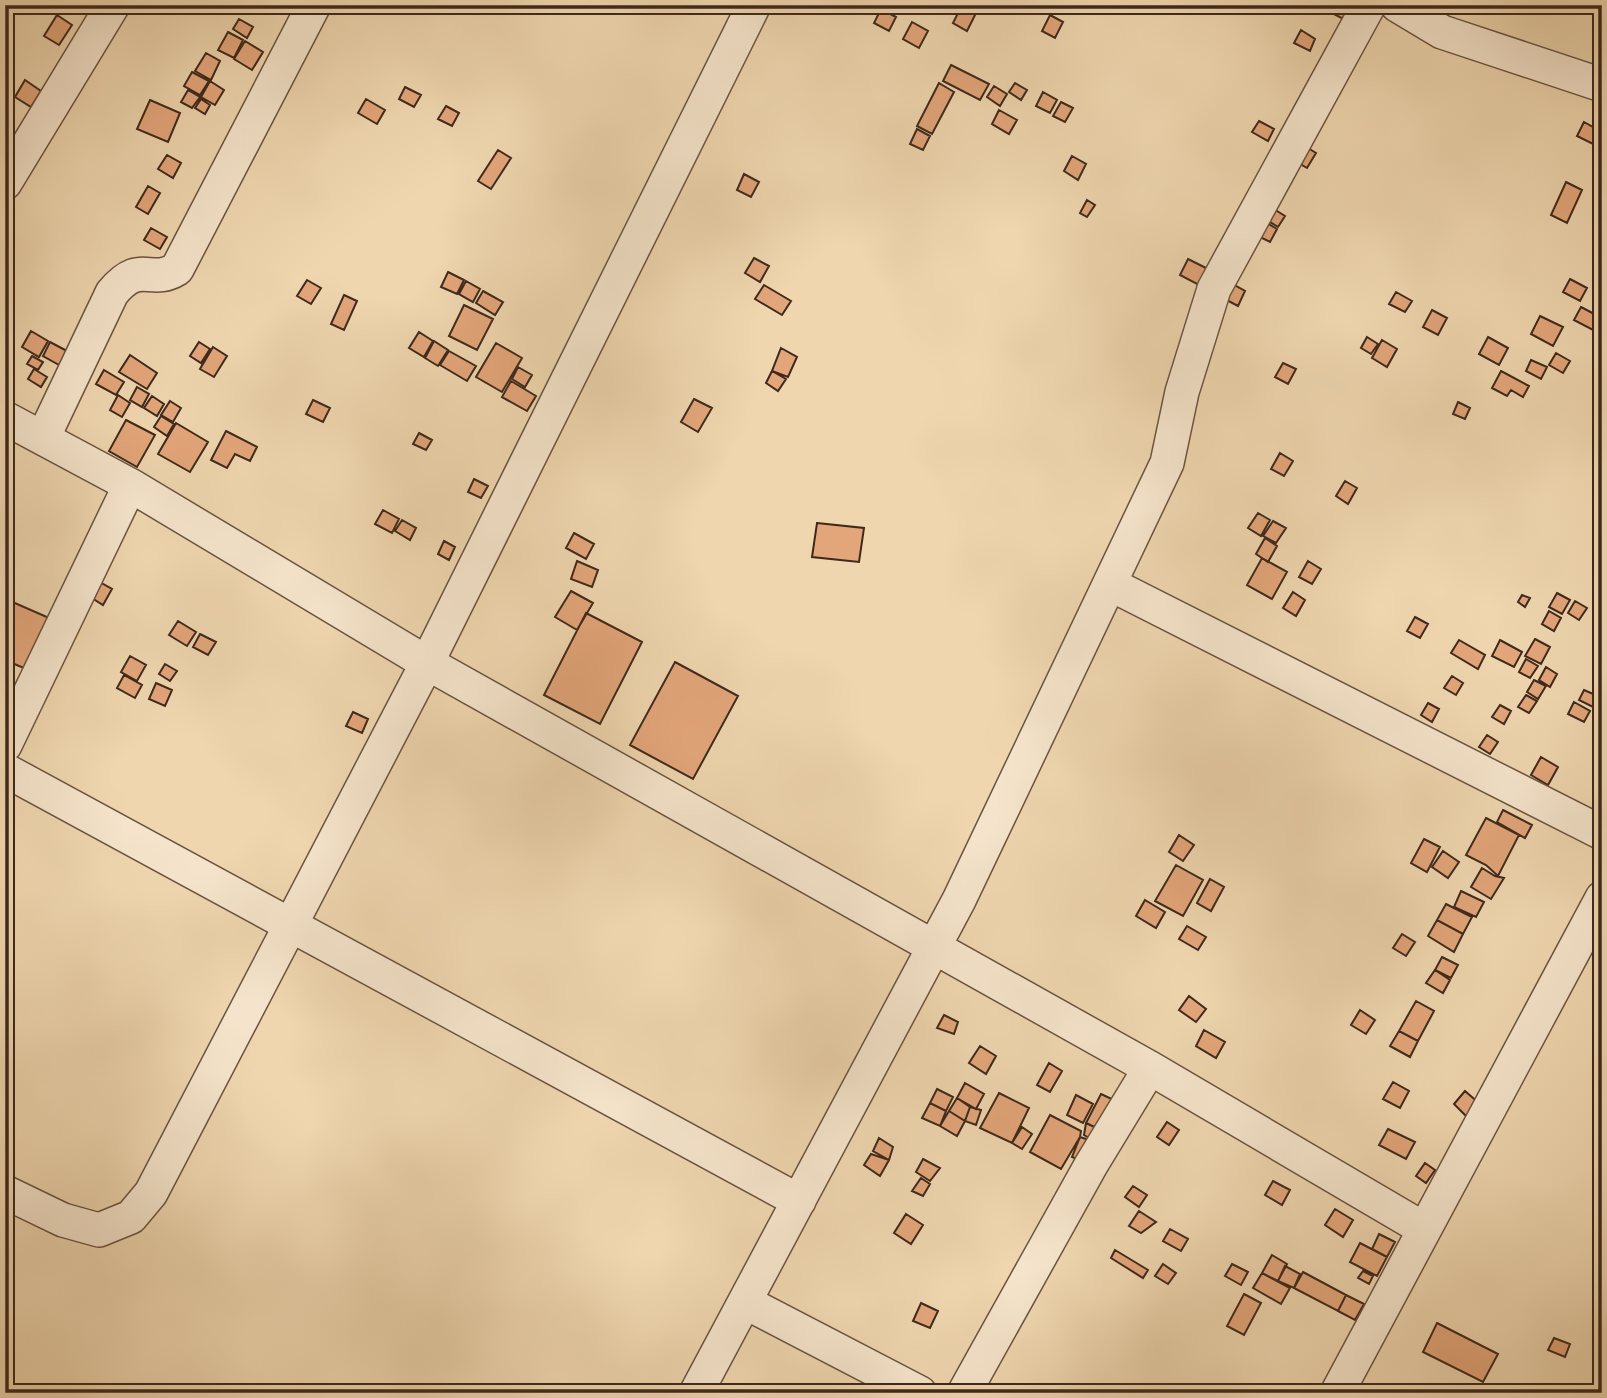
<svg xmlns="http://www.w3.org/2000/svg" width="1607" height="1398" font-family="Alegreya,serif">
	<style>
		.building { fill: #e3a67a; stroke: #3e291c; stroke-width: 2 }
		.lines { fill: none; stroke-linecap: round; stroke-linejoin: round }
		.minor-casing { stroke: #6a5441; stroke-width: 36 }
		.minor { stroke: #f5e4cb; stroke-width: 33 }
	</style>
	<rect width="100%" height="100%" fill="#efd6af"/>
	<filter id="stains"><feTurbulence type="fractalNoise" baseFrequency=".00286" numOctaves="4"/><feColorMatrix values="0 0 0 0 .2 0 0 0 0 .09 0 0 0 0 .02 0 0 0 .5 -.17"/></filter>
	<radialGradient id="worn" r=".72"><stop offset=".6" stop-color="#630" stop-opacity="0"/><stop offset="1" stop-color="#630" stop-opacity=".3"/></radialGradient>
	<path class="building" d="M962 5H980L967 31 953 23Z
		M1330 5H1349L1356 9 1349 22 1328 11Z
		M881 9 896 17 889 31 874 23Z
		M57 15 72 25 59 45 44 36Z
		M1050 15 1063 22 1055 38 1042 31Z
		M239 19 253 27 247 38 233 29Z
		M912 22 928 31 919 48 903 39Z
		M1301 30 1315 39 1310 51 1294 43Z
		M228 32 243 40 234 58 218 50Z
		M245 41 263 52 252 70 234 59Z
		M206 53 220 61 211 80 195 71Z
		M951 65 989 84 980 100 943 81Z
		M192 72 209 81 200 95 184 86Z
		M25 80 41 91 31 107 15 97Z
		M210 81 224 90 215 105 201 97Z
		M939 83 954 92 932 134 917 126Z
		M1015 83 1027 90 1021 100 1009 92Z
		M994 86 1007 94 1000 106 987 97Z
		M405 87 421 95 414 107 399 99Z
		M188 90 200 97 192 108 181 102Z
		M1043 92 1057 100 1050 113 1036 106Z
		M201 99 210 105 205 114 195 108Z
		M366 99 385 110 377 124 358 113Z
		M150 100 180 113 168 142 137 129Z
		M1061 102 1073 108 1065 122 1053 116Z
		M446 106 459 113 452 126 438 119Z
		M999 110 1017 120 1009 134 992 124Z
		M1259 121 1274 129 1268 141 1252 132Z
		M1584 122 1600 131 1593 144 1577 136Z
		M917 129 930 136 923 150 910 144Z
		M1300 143 1316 153 1307 168 1292 159Z
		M498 150 511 158 491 189 478 181Z
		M167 155 181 163 173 178 158 169Z
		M1072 156 1086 164 1078 180 1064 171Z
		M744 174 759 182 751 197 737 190Z
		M1566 182 1582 190 1567 223 1551 215Z
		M148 186 160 193 148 214 136 207Z
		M1087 200 1095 205 1087 217 1080 213Z
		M1269 206 1285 216 1278 227 1262 217Z
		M1262 220 1277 229 1270 242 1254 234Z
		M151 228 167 237 160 249 144 240Z
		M754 258 769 266 760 282 745 273Z
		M1188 259 1208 269 1199 285 1180 275Z
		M448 272 464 280 457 294 441 287Z
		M1570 279 1587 288 1580 301 1563 292Z
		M307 280 321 288 311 304 297 296Z
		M466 281 480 289 473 302 459 294Z
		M1229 282 1245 291 1238 306 1221 297Z
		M764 285 791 301 782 315 755 299Z
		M483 291 503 302 495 315 476 303Z
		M1396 292 1412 301 1405 312 1389 304Z
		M344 295 357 301 344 330 331 324Z
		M464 305 493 319 477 350 449 336Z
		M1581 307 1600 317 1593 330 1574 320Z
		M1432 310 1447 318 1438 335 1423 327Z
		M1540 316 1563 327 1553 346 1531 334Z
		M31 331 48 341 39 357 22 347Z
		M419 332 433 341 424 357 409 348Z
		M1367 337 1378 344 1371 354 1361 348Z
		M1488 337 1508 348 1499 365 1479 354Z
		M1382 340 1397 349 1387 367 1372 358Z
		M434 341 448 350 438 366 425 358Z
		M50 342 67 351 59 365 43 356Z
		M199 342 210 349 201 363 190 356Z
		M496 343 522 358 502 392 476 377Z
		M213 347 227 356 214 377 200 369Z
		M781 348 797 357 788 377 772 371Z
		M449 351 476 366 467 381 440 365Z
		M1556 353 1570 361 1563 373 1549 365Z
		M130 355 157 373 147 389 119 372Z
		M32 356 43 362 38 370 27 364Z
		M1531 360 1547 367 1541 379 1526 371Z
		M1283 363 1296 369 1288 384 1275 377Z
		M518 367 532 375 525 387 512 379Z
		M34 369 47 377 41 387 28 379Z
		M104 370 124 382 116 395 96 384Z
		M772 371 786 379 778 391 766 383Z
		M1501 371 1529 386 1523 397 1511 390 1507 396 1492 388Z
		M511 381 536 396 527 411 502 397Z
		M137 387 149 394 142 407 130 400Z
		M118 395 130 403 122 417 110 410Z
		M152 396 164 404 157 416 144 408Z
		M694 399 712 408 698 432 681 422Z
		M313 400 330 408 323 422 306 414Z
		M170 401 181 408 173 422 161 415Z
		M1458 402 1470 408 1465 419 1453 414Z
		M161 416 174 424 167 436 154 427Z
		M126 420 155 435 137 467 109 451Z
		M176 423 208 442 190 472 158 454Z
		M226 431 257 447 250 461 235 454 227 468 211 460Z
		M419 433 432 440 426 450 413 444Z
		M1280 453 1293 461 1284 476 1271 469Z
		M474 479 488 486 481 498 468 492Z
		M1345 481 1357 488 1348 504 1336 496Z
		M383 510 399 519 392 533 375 524Z
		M1258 513 1270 520 1261 536 1248 528Z
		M402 520 416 528 410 540 395 531Z
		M1273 521 1286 528 1276 543 1263 536Z
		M817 523 864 528 859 562 812 557Z
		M574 533 594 544 586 559 566 548Z
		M1265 538 1277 546 1268 562 1256 554Z
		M444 541 455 547 449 560 438 554Z
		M1262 558 1287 572 1272 599 1247 585Z
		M577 561 598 570 592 587 571 579Z
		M1308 561 1321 569 1312 584 1299 577Z
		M96 580 112 589 103 605 87 595Z
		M571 591 593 603 577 630 555 617Z
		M1293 592 1305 600 1296 616 1283 608Z
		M1557 593 1570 600 1562 614 1549 607Z
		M1522 595 1530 598 1525 607 1518 602Z
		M8 600 56 621 33 672 5 660V606Z
		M1575 601 1587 608 1579 620 1568 613Z
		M1549 611 1561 618 1554 631 1542 624Z
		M586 613 642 642 600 724 544 695Z
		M1415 617 1428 624 1420 638 1407 631Z
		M178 621 196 632 187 646 169 635Z
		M200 634 216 642 208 655 193 647Z
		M1535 639 1550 647 1541 664 1525 656Z
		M1459 640 1485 655 1478 669 1451 653Z
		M1500 640 1522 652 1514 667 1492 656Z
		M130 656 146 665 137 681 121 672Z
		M1526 659 1538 666 1530 678 1519 672Z
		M675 662 738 696 693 779 630 745Z
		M165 664 177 671 170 681 159 674Z
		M1546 667 1557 674 1550 687 1539 680Z
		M124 675 142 685 135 698 117 688Z
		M1452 676 1463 683 1456 695 1444 688Z
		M1534 680 1546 686 1538 699 1527 692Z
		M156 683 172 690 165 706 149 699Z
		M1584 690 1598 696 1593 707 1579 700Z
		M1526 695 1537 701 1529 713 1518 707Z
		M1574 702 1590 711 1584 722 1568 714Z
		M1428 703 1439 709 1432 722 1421 715Z
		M1500 705 1511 711 1504 724 1492 717Z
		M353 712 368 719 362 733 346 726Z
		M1487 735 1498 742 1490 754 1479 747Z
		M1541 757 1558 767 1548 785 1531 775Z
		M1503 810 1532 825 1525 838 1497 822Z
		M1486 818 1519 835 1498 876 1486 865 1466 855Z
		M1179 835 1194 845 1183 861 1169 852Z
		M1424 839 1440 847 1427 872 1411 863Z
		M1443 851 1459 862 1448 878 1432 867Z
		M1176 865 1203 880 1183 916 1155 901Z
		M1482 868 1495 876 1504 878 1491 899 1471 887Z
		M1210 879 1224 887 1211 911 1197 903Z
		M1461 891 1484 902 1476 917 1454 907Z
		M1145 900 1165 912 1156 928 1136 916Z
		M1446 904 1472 917 1463 934 1437 920Z
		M1437 920 1463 934 1454 952 1428 936Z
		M1187 926 1206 937 1198 950 1179 939Z
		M1402 934 1415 942 1406 956 1393 948Z
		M1442 957 1458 965 1451 978 1435 970Z
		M1435 970 1450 980 1443 993 1426 983Z
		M1189 996 1206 1009 1196 1022 1179 1010Z
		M1416 1001 1434 1011 1418 1041 1399 1031Z
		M1360 1010 1375 1020 1366 1034 1351 1025Z
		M944 1015 958 1022 954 1034 937 1028Z
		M1204 1030 1225 1042 1216 1058 1196 1046Z
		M1399 1031 1418 1041 1410 1057 1390 1046Z
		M980 1046 996 1056 986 1074 969 1063Z
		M1049 1063 1062 1071 1050 1092 1037 1085Z
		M1393 1082 1409 1091 1400 1108 1383 1099Z
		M965 1083 984 1094 976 1109 957 1098Z
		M937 1089 953 1097 946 1111 930 1103Z
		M1465 1091 1480 1104 1467 1117 1454 1104Z
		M999 1093 1029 1108 1012 1143 980 1128Z
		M1101 1094 1118 1102 1105 1132 1086 1123Z
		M1076 1095 1093 1104 1083 1123 1067 1115Z
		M957 1098 970 1107 965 1121 949 1111Z
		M930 1103 946 1111 940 1126 922 1118Z
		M970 1107 981 1110 976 1125 965 1121Z
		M949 1111 965 1121 957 1136 940 1126Z
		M1050 1115 1081 1131 1080 1137 1061 1169 1030 1152Z
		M1167 1122 1179 1130 1169 1145 1157 1137Z
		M1086 1123 1105 1132 1098 1143 1084 1135Z
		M1022 1127 1032 1134 1022 1149 1012 1143Z
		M1388 1129 1415 1142 1406 1159 1379 1145Z
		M1080 1137 1098 1143 1091 1165 1072 1157Z
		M879 1138 893 1147 889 1160 873 1151Z
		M871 1154 889 1160 880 1176 864 1165Z
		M923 1159 940 1168 930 1181 916 1172Z
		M1425 1163 1435 1170 1426 1183 1416 1176Z
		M921 1178 930 1184 923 1196 912 1191Z
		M1273 1181 1290 1190 1282 1205 1265 1195Z
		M1133 1186 1147 1195 1139 1207 1125 1197Z
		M1335 1209 1353 1220 1343 1237 1325 1225Z
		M1139 1211 1156 1222 1141 1233 1129 1226Z
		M906 1214 923 1225 911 1244 894 1233Z
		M1170 1229 1188 1239 1181 1251 1163 1241Z
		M1379 1234 1395 1242 1387 1257 1372 1249Z
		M1360 1243 1387 1257 1377 1276 1350 1262Z
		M1115 1250 1148 1270 1143 1278 1111 1258Z
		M1272 1255 1287 1264 1278 1281 1262 1273Z
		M1163 1264 1176 1273 1168 1284 1155 1276Z
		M1232 1264 1248 1272 1241 1285 1225 1276Z
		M1285 1266 1300 1274 1294 1288 1278 1281Z
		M1363 1271 1373 1276 1369 1284 1358 1278Z
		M1303 1272 1346 1295 1338 1311 1294 1288Z
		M1262 1273 1290 1288 1281 1304 1253 1288Z
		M1244 1294 1261 1303 1244 1335 1227 1326Z
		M1346 1295 1364 1304 1355 1320 1338 1311Z
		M921 1303 938 1311 930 1328 913 1321Z
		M1437 1323 1498 1354 1483 1382 1423 1352Z
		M1554 1338 1570 1344 1565 1357 1548 1350Z"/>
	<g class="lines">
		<g class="minor-casing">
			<path id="minor" d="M1397 5 1442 32 1602 85
				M5 183 113 5
				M5 418 130 485 427 663 1150 1068 1424 1229
				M43 438 112 293C141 258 149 286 177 269L314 5
				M1110 584 1602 833
				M5 745 130 485
				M5 770 799 1201
				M5 1192 63 1220 99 1230 131 1217 151 1193 427 663 754 5
				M745 1302 920 1393
				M696 1393 959 900 1167 463 1182 392 1214 289 1369 5
				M964 1393 1091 1165 1150 1068
				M1337 1393 1602 898"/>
		</g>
		<use href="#minor" class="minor"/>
	</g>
	<rect width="1607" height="1398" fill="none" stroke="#efd6af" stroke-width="28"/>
	<rect x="7" y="7" width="1593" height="1384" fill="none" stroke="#3e291c" stroke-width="3.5"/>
	<rect x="14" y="14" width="1579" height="1370" fill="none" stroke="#3e291c" stroke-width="2"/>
	<rect width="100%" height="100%" filter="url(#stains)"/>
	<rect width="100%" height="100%" fill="url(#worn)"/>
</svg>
